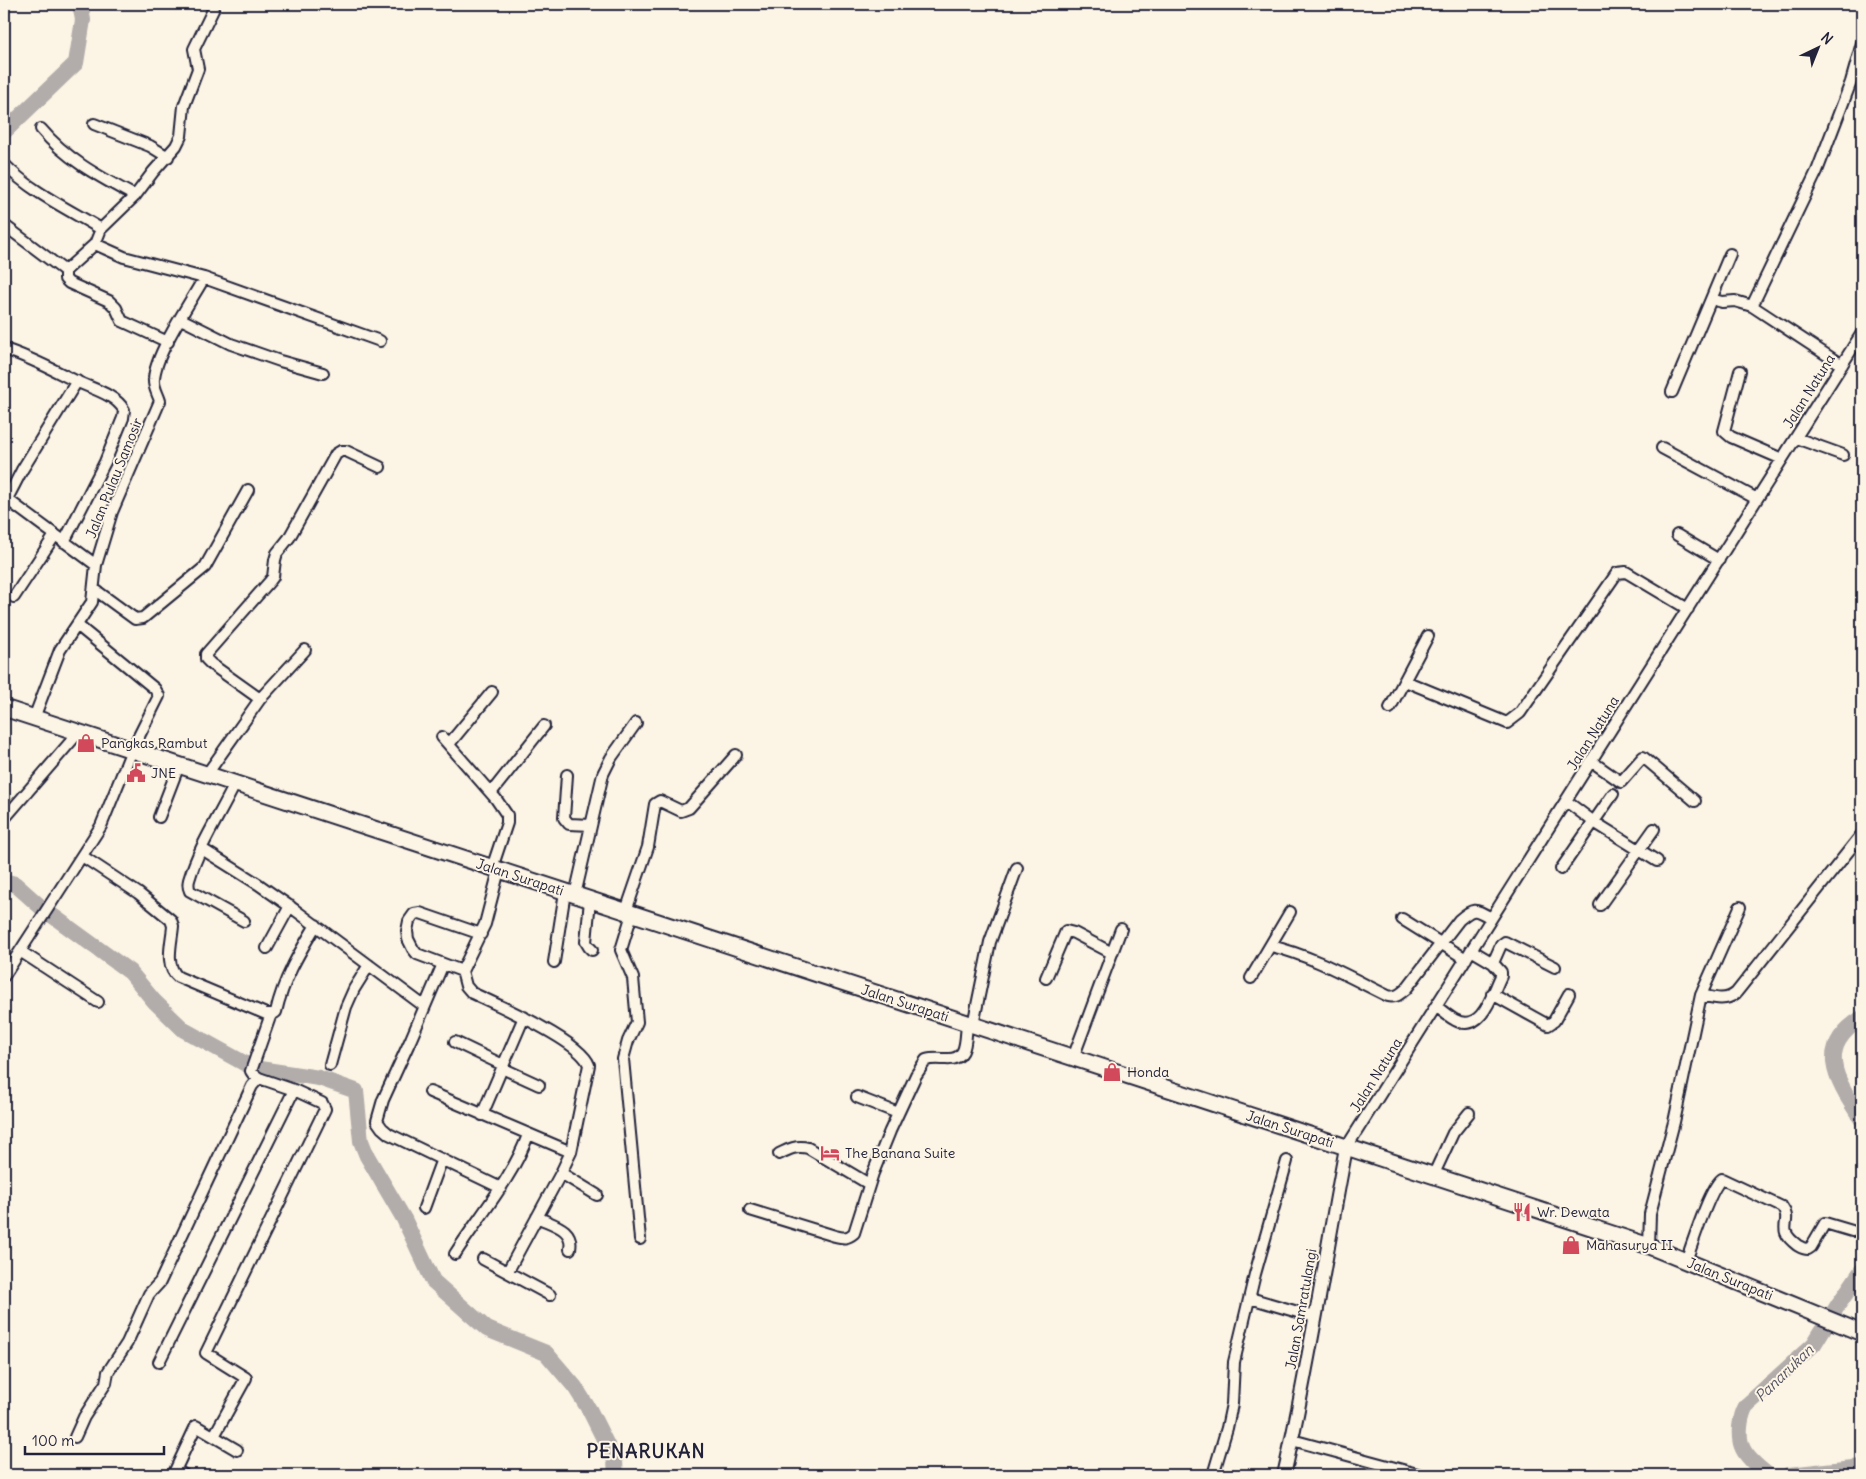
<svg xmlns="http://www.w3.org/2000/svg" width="1866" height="1479" font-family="Delius,sans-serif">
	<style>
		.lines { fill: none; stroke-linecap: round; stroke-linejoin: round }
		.river { stroke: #b2adab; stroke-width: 16 }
		.minor-casing { stroke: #22223b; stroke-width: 14 }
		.major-casing { stroke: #22223b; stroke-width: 16 }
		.highway-casing { stroke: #22223b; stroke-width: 19 }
		.minor { stroke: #fcf5e5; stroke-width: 10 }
		.major { stroke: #fcf5e5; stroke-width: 12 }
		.highway { stroke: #fcf5e5; stroke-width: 15 }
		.labels { text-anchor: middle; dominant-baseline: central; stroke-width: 4; stroke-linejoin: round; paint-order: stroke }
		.street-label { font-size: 14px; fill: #22223b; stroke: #fcf5e5 }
		.poi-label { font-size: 14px; fill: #22223b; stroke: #fcf5e5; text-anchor: start }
		.water-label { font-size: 15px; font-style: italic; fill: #545362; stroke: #fcf5e5 }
		.district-label { font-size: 19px; font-weight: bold; letter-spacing: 1px; fill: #22223b; stroke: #fcf5e5 }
	</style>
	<rect width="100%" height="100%" fill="#fcf5e5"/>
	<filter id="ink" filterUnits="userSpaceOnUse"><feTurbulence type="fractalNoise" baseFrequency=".02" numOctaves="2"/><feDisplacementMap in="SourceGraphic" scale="10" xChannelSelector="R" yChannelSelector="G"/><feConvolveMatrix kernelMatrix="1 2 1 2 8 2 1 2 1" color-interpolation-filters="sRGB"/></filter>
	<g filter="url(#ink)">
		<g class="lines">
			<path class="river" d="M4 132 76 63 83 20 80 4
				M4 881 15 884 42 908 130 972 154 1001 184 1030 253 1068 319 1078 356 1091 361 1141 367 1156 404 1219 433 1281 487 1329 546 1353 575 1387 590 1411 615 1461 616 1475
				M1862 1018C1813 1049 1838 1082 1862 1120
				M1768 1475C1759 1468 1748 1459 1743 1449 1737 1437 1740 1417 1746 1406L1814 1344 1838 1305 1862 1270
				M1789 1475 1862 1467"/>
			<g class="minor-casing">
				<path id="minor" d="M94 124 150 146 168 157
					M41 129C67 160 100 177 135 196
					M4 164C31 192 68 209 101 229
					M4 225 65 271V279L69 283 109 301 116 308 122 321 168 342
					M95 244 124 257 204 278 380 341
					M65 271 95 244 101 229 135 196 153 172 176 146 181 136 184 106 198 69 194 49 213 10
					M1711 299 1722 302 1735 301 1752 306 1842 365
					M1752 306 1817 171 1851 82 1862 43
					M181 319 231 344 280 361 323 373
					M4 349C30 357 53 370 78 382 93 389 116 395 124 410L123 418 105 462 64 542
					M1740 371 1724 431 1731 437 1782 459
					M1672 392 1730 254
					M1796 438 1843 455
					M1662 448 1757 499
					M4 497 96 565
					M7 499 22 470 77 381
					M1677 535 1719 560
					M94 589 135 619 143 618 205 567 248 490
					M14 597 55 535
					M1405 681 1507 723 1520 713 1617 573 1626 572 1688 609
					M260 699 211 664 206 659V654L270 581 273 577 275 560 277 553 289 538 336 454 341 451H346L380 467
					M1390 708 1428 636
					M34 718 60 650 92 602 96 565 112 512 160 401C158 394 153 387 154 379 155 354 191 301 204 278
					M442 737 496 799 507 815V823L492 868
					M449 744 492 692
					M1591 761 1621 782 1643 757 1695 801
					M207 774 260 699 305 650
					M567 775 564 818 569 824 591 825
					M235 784C220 815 199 846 189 880 188 884 188 887 190 891L244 921
					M491 793 544 726
					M1566 801 1594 822 1657 861
					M159 817 179 765
					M4 819 79 732
					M202 849 258 884 295 910 424 1006
					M82 856 138 893 171 920 173 926C172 941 164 966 178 977L266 1014H273L276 1012C283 980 299 953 316 925
					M1561 869 1613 794
					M575 895 603 774 611 758 636 723
					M590 900 586 942 589 947 592 950
					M1600 905 1654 829
					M626 911 648 847 655 804 660 801 681 811 689 808 736 755
					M632 914 621 950 633 978 637 1022 628 1041 623 1059 640 1239
					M1402 919 1466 959
					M1271 946C1313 956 1349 977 1388 996 1396 998 1400 994 1406 989L1459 920C1474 907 1475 909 1491 918
					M267 948 290 906
					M20 951 98 1002
					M554 962 565 892
					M1493 963 1501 945 1505 942 1555 967
					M443 964 411 1039 383 1100 377 1121 382 1128 389 1134 501 1188
					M462 971 466 986 472 993C496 1004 581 1041 589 1065L571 1152 561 1173 508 1271
					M462 971 417 954 413 949 408 939 407 931 409 921 414 914 420 913 481 934
					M462 971 485 924 499 870
					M4 976 101 826 132 750 159 696 155 689 77 625
					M1046 978 1066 931 1074 933 1112 953
					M1251 978 1290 912
					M1492 994 1548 1025 1554 1021 1569 994
					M1701 995C1714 998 1725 1002 1736 993L1862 834
					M1436 1006C1442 1011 1448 1016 1455 1020 1482 1034 1492 994 1501 976V972L1493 963 1471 950
					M973 1025 990 942 1017 868
					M455 1042 503 1065
					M1073 1058 1121 929
					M330 1065 346 1007 354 989 369 965
					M502 1068 539 1085
					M430 1092 571 1152
					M857 1097 898 1113
					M482 1115 524 1017
					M1346 1148 1862 333
					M779 1154C789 1149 797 1145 808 1148L869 1184
					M561 1173 597 1195
					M1433 1176 1453 1133 1469 1113
					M424 1208 442 1159
					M750 1210 835 1236C843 1238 847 1239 854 1233L873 1173 890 1131 916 1075 926 1060C933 1058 940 1059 946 1059 968 1061 965 1040 967 1024
					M537 1217C553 1225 574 1228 570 1249
					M1649 1246 1650 1214 1674 1122 1701 995 1740 907
					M455 1254C480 1215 512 1179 528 1135
					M483 1259 550 1295
					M1686 1261C1692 1245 1710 1187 1722 1179L1782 1207C1794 1223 1774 1228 1797 1245 1802 1248 1803 1249 1808 1249L1811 1247 1825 1223 1852 1231
					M1250 1298 1315 1317
					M159 1362 294 1090
					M214 1436 246 1378 206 1353 325 1109 322 1103 294 1090 259 1078
					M75 1437 84 1417 106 1383 108 1372 127 1343 149 1294 160 1282 252 1086 259 1078 253 1074 251 1071 271 1014
					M1292 1440 1421 1475
					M176 1470 184 1475
					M173 1475 196 1426 237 1450
					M1213 1475 1227 1428 1232 1404 1234 1362 1255 1274 1287 1161"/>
			</g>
			<g class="major-casing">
				<path id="major" d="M1284 1475C1309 1367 1325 1257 1346 1148"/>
			</g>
			<g class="highway-casing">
				<path id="highway" d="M4 708 1649 1246 1862 1333"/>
			</g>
			<use href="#minor" class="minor"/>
			<use href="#major" class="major"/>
			<use href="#highway" class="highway"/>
		</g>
	</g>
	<defs>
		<g id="shop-bare" transform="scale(1.5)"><path d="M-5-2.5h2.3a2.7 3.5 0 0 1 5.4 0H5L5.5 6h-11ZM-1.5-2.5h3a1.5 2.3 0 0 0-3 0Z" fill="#d1495b" stroke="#fcf5e5" stroke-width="2.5" paint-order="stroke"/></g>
		<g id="civic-bare" transform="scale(1.5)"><path d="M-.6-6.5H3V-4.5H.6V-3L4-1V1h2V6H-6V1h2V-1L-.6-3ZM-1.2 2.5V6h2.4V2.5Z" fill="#d1495b" stroke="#fcf5e5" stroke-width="2.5" paint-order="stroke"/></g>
		<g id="hotel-bare" transform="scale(1.5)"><path d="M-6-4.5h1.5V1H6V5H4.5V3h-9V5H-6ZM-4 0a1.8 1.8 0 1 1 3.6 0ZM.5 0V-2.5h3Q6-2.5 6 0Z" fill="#d1495b" stroke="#fcf5e5" stroke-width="2.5" paint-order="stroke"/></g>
		<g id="restaurant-bare" transform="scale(1.5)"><path d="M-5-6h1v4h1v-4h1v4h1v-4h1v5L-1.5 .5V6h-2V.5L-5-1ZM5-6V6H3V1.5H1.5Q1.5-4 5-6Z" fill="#d1495b" stroke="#fcf5e5" stroke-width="2.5" paint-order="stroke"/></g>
	</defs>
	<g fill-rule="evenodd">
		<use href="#shop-bare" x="86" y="743"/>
		<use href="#civic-bare" x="136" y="773"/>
		<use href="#shop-bare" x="1112" y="1072"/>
		<use href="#hotel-bare" x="830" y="1153"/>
		<use href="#restaurant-bare" x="1522" y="1212"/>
		<use href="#shop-bare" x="1571" y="1245"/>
	</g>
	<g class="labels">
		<g class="street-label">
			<text transform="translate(1809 391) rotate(-58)">Jalan Natuna</text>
			<text transform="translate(114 478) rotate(-68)">Jalan Pulau Samosir</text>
			<text transform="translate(1593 733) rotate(-58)">Jalan Natuna</text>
			<text transform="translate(520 877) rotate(18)">Jalan Surapati</text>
			<text transform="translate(905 1003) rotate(18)">Jalan Surapati</text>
			<text transform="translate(1376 1075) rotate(-58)">Jalan Natuna</text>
			<text transform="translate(1290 1129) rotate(18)">Jalan Surapati</text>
			<text transform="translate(1730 1279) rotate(22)">Jalan Surapati</text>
			<text transform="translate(1301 1309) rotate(-80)">Jalan Samratulangi</text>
		</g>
		<g class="poi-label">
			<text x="101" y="743">Pangkas Rambut</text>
			<text x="151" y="773">JNE</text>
			<text x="1127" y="1072">Honda</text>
			<text x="845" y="1153">The Banana Suite</text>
			<text x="1537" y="1212">Wr. Dewata</text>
			<text x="1586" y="1245">Mahasurya II</text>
		</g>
		<g class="water-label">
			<text transform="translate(1784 1373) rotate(-44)">Panarukan</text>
		</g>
		<g class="district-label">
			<text x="646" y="1451">PENARUKAN</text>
		</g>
	</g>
	<rect width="1866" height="1479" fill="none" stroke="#fcf5e5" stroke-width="20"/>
	<rect x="10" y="10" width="1846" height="1459" fill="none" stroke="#22223b" stroke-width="2" filter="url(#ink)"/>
	<g transform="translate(1818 48) rotate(43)" stroke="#fcf5e5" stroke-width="4" paint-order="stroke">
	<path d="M0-4L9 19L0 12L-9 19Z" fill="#22223b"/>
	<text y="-8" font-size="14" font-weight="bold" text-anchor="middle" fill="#22223b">N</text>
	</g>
	<path d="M25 1446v8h139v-8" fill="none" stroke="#22223b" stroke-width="2.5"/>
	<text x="32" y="1446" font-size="15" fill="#22223b" stroke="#fcf5e5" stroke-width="4" paint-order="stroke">100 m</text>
</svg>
